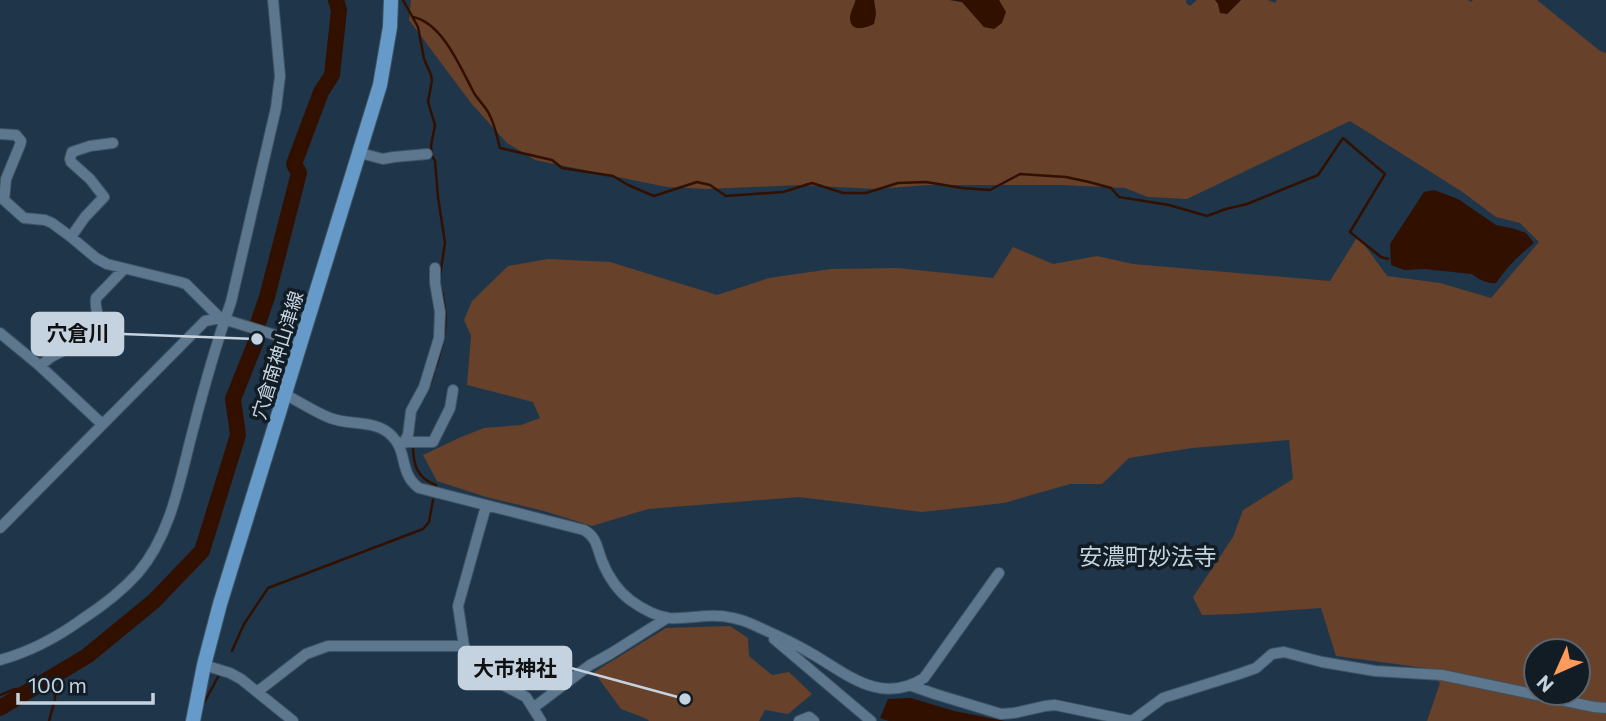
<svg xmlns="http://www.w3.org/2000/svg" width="1606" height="721" font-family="Commissioner,'Noto Sans JP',sans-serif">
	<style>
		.green { fill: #674129; fill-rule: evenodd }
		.water { fill: #321000 }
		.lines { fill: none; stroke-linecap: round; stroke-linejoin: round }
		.stream { stroke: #321000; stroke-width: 2.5 }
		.river { stroke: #321000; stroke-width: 16 }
		.minor-casing { stroke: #3f5464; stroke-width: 12 }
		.major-casing { stroke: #3f5464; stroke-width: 16 }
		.minor { stroke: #5d778e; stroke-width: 10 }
		.major { stroke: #659ac9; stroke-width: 14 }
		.labels { text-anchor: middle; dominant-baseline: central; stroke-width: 7; stroke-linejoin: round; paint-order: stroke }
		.street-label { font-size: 19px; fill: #c5d3e0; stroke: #121c25 }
		.quarter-label { font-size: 23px; fill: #c5d3e0; stroke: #121c25 }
		.leader { fill: none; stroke: #c5d3e0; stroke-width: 2.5 }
		.callout-dot { fill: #c5d3e0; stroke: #121c25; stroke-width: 2.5 }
		.callout { fill: #c5d3e0; stroke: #c5d3e0; stroke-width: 2.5 }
		.callout-label { font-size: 21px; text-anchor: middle; font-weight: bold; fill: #111 }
	</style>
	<rect width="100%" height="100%" fill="#1f364a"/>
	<path class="green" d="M411 0H855C854 12 846 19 857 28L876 14 874 0H950L962 2 984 27 1000 2 999 0H1186V3L1190 6 1197 0H1215L1227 14 1241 0H1268L1275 3 1277 0H1468L1471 2 1473 0H1537L1600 51 1606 53V721H1427L1440 683 1425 668 1336 656 1321 608 1236 614 1202 615 1193 597 1233 537 1243 510 1293 479 1289 440 1192 448 1129 458 1102 484H1070L1004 503 922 512 799 497 648 509 592 526 544 511 486 497 437 481 423 455 461 437 484 428 521 425 540 418 533 402 467 385 471 336 464 320 472 301 508 266 548 259 610 262 717 295 769 278 831 269 898 268 993 278 1013 247 1053 264 1097 256 1133 264 1330 281 1358 236 1387 276 1440 283 1491 298 1539 242 1520 223 1496 217 1461 191 1350 121 1187 199 1148 197 1125 188 1062 185H928L875 189 800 185 707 189 667 187 535 160 507 143 471 103 409 20ZM1536 651H1578V693H1536Z
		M730 626 748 638 749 656 772 675 789 672 812 694 788 714 765 710 759 721H649L647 719 621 709 594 672 666 628Z"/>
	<path class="water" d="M856 0H874L876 14 874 24C866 28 850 33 850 18 850 13 854 5 856 0Z
		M950 0H999L1006 12 1002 23 994 29 984 27 962 2Z
		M1215 0H1241L1227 14 1220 13 1218 4Z
		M1434 190 1458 199 1496 225 1515 229 1526 233 1534 243C1519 255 1507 267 1496 283 1487 284 1478 279 1472 274L1424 269 1404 270 1391 265 1390 244 1424 192Z
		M911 698 954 711 1005 721H889L880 718 888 699Z"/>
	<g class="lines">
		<path class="stream" d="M403 0 418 27 424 59 431 75 432 80 428 102 435 125 431 146 432 156 435 161 438 197 445 243 440 275
			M413 17C443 23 461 69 474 93 479 101 487 108 490 116 495 125 497 138 500 148L552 160 562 168 613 176 628 185 654 196 697 182 710 185 726 196 783 192 812 183 843 193H866L898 183 926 182 962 188 990 190 1020 174 1066 177 1089 182 1111 188 1119 197 1169 205 1207 216 1226 209 1247 204 1318 175 1343 138 1385 174 1350 232 1381 257 1388 259
			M436 367C445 337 449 322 442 292
			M428 390 434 373
			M413 445C413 465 417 478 436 485V487
			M232 651 244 624 268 588 423 529 429 522 433 500
			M0 695 15 689H21L26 693
			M204 703 219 675
			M49 721 55 699V695L60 683 58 672"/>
		<path class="river" d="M0 708 87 656 154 601 202 551 238 435 233 399 257 339 258 323 267 297 299 173 294 164 321 92 332 75 339 10 336 0"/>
		<g class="minor-casing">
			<path id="minor" d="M0 134 16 135 21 141 20 145 6 179 4 200 24 218 45 220 52 223 71 237 96 258 107 264 180 282 186 284 220 318
				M360 153 383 159 394 157 427 154
				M71 237 85 217 104 197 90 179 71 162 70 159 72 152 90 146 113 143
				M0 333 40 366 102 424
				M40 366 51 357 91 337 99 330C100 318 94 307 96 298L124 269
				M286 395C300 402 315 412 330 418 350 426 376 419 392 436 408 452 399 474 419 488L584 530C597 537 597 548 602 561 608 576 617 590 630 600 641 608 655 616 669 618 681 619 694 617 706 616 722 615 739 618 754 625 771 633 790 641 807 651 844 671 879 707 924 678L999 573
				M404 442 408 435 411 411 424 387 439 338 440 312 435 283V268
				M401 443 409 442H433L450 408 453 390
				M486 506 458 606 464 646 472 666 486 676 526 697 541 721
				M0 528 205 321 220 318 301 343
				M774 639 871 721
				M0 660C29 652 56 638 81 620 101 607 122 591 138 573 172 533 180 478 193 430 204 387 216 344 231 302L276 108 280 76 273 0
				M204 665 230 673 241 679 293 721
				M912 686 935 694 1001 714 1014 713 1045 706 1055 705 1132 721
				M257 692 306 654 328 646H464
				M533 708 590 665 610 654 667 618
				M799 721 809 717 814 721
				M1132 721 1163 698 1239 674 1256 668 1272 654 1284 652 1322 662 1375 671 1442 675 1594 707 1606 708"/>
		</g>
		<g class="major-casing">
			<path id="major" d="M193 721 204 665 220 604 380 85 390 27 391 0"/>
		</g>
		<use href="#minor" class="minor"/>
		<use href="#major" class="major"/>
	</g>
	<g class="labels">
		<g class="street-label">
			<text transform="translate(277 355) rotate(-73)">穴倉南神山津線</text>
		</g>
		<g class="quarter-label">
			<text x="1148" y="556">安濃町妙法寺</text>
		</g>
	</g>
	<path class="leader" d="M257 339L123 334M685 699L571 668"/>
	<g class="callout-dot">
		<circle cx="257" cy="339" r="7"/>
		<circle cx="685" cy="699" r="7"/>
	</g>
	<g class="callout">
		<rect x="32" y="313" width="91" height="42" rx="7"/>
		<rect x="459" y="647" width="112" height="42" rx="7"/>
	</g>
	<g class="callout-label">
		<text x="78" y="341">穴倉川</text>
		<text x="515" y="676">大市神社</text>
	</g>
	<g transform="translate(1557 672) rotate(225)"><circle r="33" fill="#121c25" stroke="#5a6570" stroke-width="2"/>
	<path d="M0-5L12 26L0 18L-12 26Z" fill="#ff9b5a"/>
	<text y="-10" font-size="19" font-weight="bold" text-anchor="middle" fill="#c5d3e0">N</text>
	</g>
	<path d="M18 693v10h135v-10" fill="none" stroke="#c5d3e0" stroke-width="3.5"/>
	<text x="28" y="693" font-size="21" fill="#c5d3e0" stroke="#121c25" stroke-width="5" paint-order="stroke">100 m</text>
</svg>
